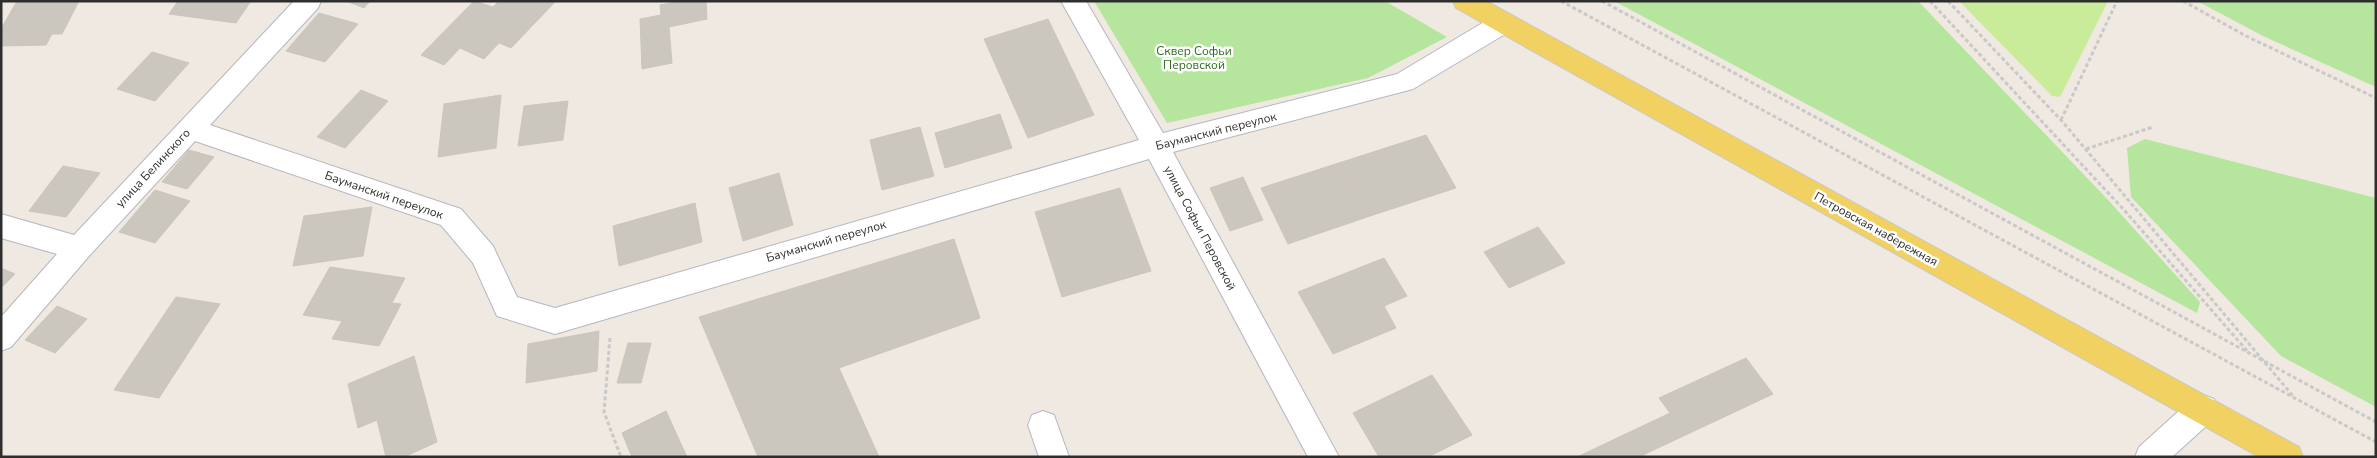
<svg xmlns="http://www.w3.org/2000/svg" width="2377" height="458" font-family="'Nunito Sans',sans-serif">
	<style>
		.green { fill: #b6e59e }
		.pitch { fill: #c9ec9a }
		.building { fill: #cbc7bf; stroke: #cbc5ba }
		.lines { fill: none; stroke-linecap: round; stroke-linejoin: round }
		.minor-casing { stroke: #b4b7c1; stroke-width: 2 }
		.major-casing { stroke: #c9c9c9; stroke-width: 2 }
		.path { stroke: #c9c9c9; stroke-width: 3; stroke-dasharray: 4 2.5; stroke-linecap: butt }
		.minor { fill: #fff; fill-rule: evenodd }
		.major { fill: #f2d163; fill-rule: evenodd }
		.labels { text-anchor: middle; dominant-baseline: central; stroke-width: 5; stroke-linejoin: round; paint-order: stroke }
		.park-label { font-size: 12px; fill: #2c6e1b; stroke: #fff }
		.street-label { font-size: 12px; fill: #2e2e2e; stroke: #fff }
	</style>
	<rect width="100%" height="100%" fill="#efe9e1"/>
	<path class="green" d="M1094 1H1385L1447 37 1368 78 1167 123Z
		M1614 1H1918L2109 201 2200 302 2197 313Z
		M2197 1H2374L2376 87 2263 36Z
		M2145 139 2376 198V407L2281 356 2131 197 2127 148Z"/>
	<path class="pitch" d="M1959 1H2108L2060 97 2052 96Z"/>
	<path class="building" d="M17 1H79L62 34H52L46 45 1 46V29Z
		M178 1H251L236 23 169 14Z
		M346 1H370L364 8Z
		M474 1 493 7 499 1 555 2 511 48 499 43 484 59 460 48 444 65 421 55Z
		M681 1H706L707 19 669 27 672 63 642 69 640 19 661 15 660 5Z
		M319 13 358 24 325 62 286 51Z
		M1048 19 1094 115 1028 138 984 39Z
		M152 52 189 63 155 101 117 89Z
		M361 90 388 101 345 148 317 137Z
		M501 95 496 148 438 157 444 104Z
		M568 101 563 140 518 146 524 106Z
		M1000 114 1012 148 945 168 935 133Z
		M920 127 934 176 882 190 870 140Z
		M1426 135 1456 188 1370 216 1342 162Z
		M189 150 214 157 187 189 162 182Z
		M1342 162 1370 216 1288 244 1261 188Z
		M63 166 100 173 66 217 29 211Z
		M779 173 793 225 743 241 729 188Z
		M1243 177 1263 220 1230 231 1210 188Z
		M1120 188 1151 271 1062 297 1035 212Z
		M155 190 190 201 155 243 119 232Z
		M695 203 702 242 619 266 613 226Z
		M372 207 363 256 293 266 304 216Z
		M1538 227 1565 263 1509 288 1484 252Z
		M954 239 980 318 839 368 879 457H758L699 317Z
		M1384 258 1407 296 1384 306 1396 328 1333 354 1298 292Z
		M330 267 405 278 392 303 401 304 379 346 332 339 342 321 303 315Z
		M1 268 15 274 1 288Z
		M176 297 220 304 159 398 114 390Z
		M57 306 87 319 55 353 25 340Z
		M599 331 597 371 526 383 528 344Z
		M628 343H651L641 383H617Z
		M414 356 437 442 404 457H386L377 420 358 428 348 384Z
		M1746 358 1773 394 1643 455 1644 457H1577L1670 413 1659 398Z
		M1432 375 1472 435 1428 457H1379L1353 413Z
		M666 411 687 457H632L622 433Z"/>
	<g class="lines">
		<g class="minor-casing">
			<path id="minor" d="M294 1H321L318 8 210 125 461 209 493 246 517 297 555 308 1139 140 1061 1H1086L1163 133 1397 74 1494 16 1503 13 1512 16 1515 23 1512 30 1413 89 1173 152 1339 457H1308L1149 159 555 334 497 316 473 263 441 225 195 141 89 256 11 347 1 351V317L57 254 1 238V214L74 235Z
				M2203 395 2214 399 2218 409 2214 419 2172 457H2135L2139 447 2192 399Z
				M1043 411 1054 415 1069 457H1039L1028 425 1032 415Z"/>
		</g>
		<g class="major-casing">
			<path id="major" d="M1453 1H1486L2299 447 2303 457H2259L1456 8Z"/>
		</g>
		<path class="path" d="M1561 1 2376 442
			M1602 1 2376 422
			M1930 1 2125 211 2249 353
			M1948 1 2061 120 2293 396
			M2183 1 2246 36 2376 98
			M2061 120 2117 1
			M2086 149 2153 127
			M610 338 604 412 621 457"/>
		<use href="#minor" class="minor"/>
		<use href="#major" class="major"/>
	</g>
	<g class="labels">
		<g class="park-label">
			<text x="1194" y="51">Сквер Софьи<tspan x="1194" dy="14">Перовской</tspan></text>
		</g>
		<g class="street-label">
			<text transform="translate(1216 131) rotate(-14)">Бауманский переулок</text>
			<text transform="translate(153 168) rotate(-47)">улица Белинского</text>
			<text transform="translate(384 195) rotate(19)">Бауманский переулок</text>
			<text transform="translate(1200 228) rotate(62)">улица Софьи Перовской</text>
			<text transform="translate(1876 229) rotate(29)">Петровская набережная</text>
			<text transform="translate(826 241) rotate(-16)">Бауманский переулок</text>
		</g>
	</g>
	<rect width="2377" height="458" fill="none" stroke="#2e2e2e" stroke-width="5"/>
</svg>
